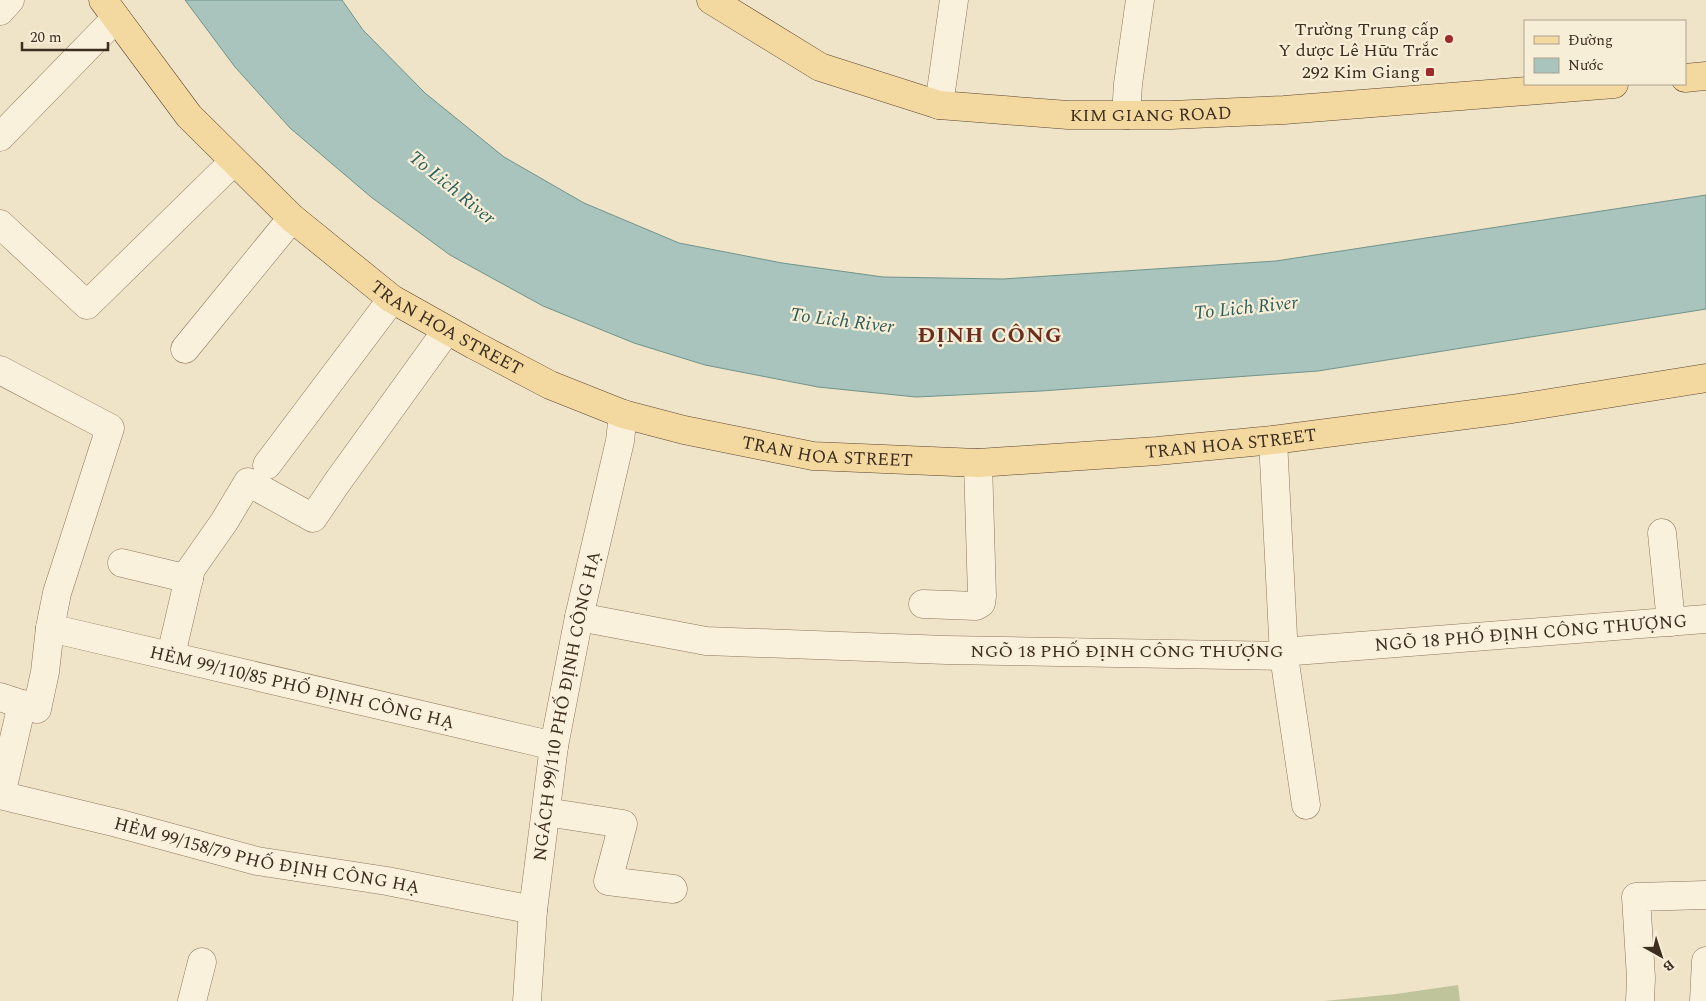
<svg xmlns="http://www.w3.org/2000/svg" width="1706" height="1001" font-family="Spectral,serif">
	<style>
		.cemetery { fill: #bfc49a }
		.water { fill: #a9c4bc; stroke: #6f938a }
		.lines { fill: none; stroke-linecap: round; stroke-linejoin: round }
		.minor-casing { stroke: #8d765c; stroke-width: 29 }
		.major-casing { stroke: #5b4430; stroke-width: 29 }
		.minor { stroke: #faf1dc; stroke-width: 28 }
		.major { stroke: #f3d9a0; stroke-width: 28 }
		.poi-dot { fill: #9e2a2b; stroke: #f7eed8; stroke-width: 2 }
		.labels { text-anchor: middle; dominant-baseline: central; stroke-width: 4.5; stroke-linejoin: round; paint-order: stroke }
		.poi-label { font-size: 18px; fill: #3d2e20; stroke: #f7eed8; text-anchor: end }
		.street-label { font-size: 18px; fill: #3d2e20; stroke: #f7eed8 }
		.water-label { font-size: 19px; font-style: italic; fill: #2f5d5a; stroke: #f7eed8 }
		.district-label { font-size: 22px; font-weight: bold; letter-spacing: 1px; fill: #6b2e1e; stroke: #f7eed8 }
	</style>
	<rect width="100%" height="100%" fill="#f0e4c8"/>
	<path class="cemetery" d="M1458 985 1460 1001H1324L1396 994Z"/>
	<path class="water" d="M185 0H342L363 30 425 93 504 157 584 203 679 243 782 263 883 277 1003 279 1276 261 1706 195V309L1318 371 1041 391 916 397 818 387 705 365 634 343 543 306 450 255 371 197 290 128 235 67Z"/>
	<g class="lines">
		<g class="minor-casing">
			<g id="minor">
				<path d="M0 11 10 0"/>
				<path d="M939 105 954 0"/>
				<path d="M1126 115 1128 84 1140 0"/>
				<path d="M0 137 116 18"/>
				<path d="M0 224 87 305 233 162"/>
				<path d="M185 349 292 218"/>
				<path d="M0 370 110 428 57 593 50 628 45 672 37 709 0 697"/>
				<path d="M1273 440 1284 656 1306 805"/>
				<path d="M267 465 392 299"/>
				<path d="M1662 533 1671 622"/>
				<path d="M122 563 189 579"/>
				<path d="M923 604 976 606 981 603 982 596 978 463"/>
				<path id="s1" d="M579 617 706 641 946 650 1284 656 1295 651 1706 619"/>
				<path id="s2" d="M50 628 554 746"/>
				<path d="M171 655 191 569 224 522 248 482 313 518 336 484 447 330"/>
				<path id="s3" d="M0 795 117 823 257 861 387 881 533 910"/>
				<path d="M1 795 22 704"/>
				<path d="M546 812 623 824 608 881 673 889"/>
				<path d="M192 1001 202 962"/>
				<path id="s4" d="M527 1001 533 910 554 746 579 617 620 441 623 414"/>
				<path d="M1640 1001 1641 978 1636 897 1706 895"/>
				<path d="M1704 1001 1706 961"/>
			</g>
		</g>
		<g class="major-casing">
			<g id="major">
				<path id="s5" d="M103 0 189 116 292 218 392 299 474 345 550 385 623 414 684 430 813 456 978 463 1157 451 1273 440 1512 409 1706 378"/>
				<path id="s6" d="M711 0 820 67 939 105 1068 115H1171L1284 110 1614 84"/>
				<path d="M1685 78 1706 76"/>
			</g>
		</g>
		<use href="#minor" class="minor"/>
		<use href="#major" class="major"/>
	</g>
	<g class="poi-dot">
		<circle cx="1449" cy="39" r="5"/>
		<rect x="1425" y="67" width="10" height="10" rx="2.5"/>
	</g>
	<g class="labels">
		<g class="poi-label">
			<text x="1439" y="29">Trường Trung cấp<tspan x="1439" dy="21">Y dược Lê Hữu Trắc</tspan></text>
			<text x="1420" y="72">292 Kim Giang</text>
		</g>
		<g class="street-label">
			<text stroke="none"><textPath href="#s6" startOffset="465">KIM GIANG ROAD</textPath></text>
			<text stroke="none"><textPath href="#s5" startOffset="480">TRAN HOA STREET</textPath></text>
			<text stroke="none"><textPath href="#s5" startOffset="1290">TRAN HOA STREET</textPath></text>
			<text stroke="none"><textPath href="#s5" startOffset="885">TRAN HOA STREET</textPath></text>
			<text stroke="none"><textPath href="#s1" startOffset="956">NGÕ 18 PHỐ ĐỊNH CÔNG THƯỢNG</textPath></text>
			<text x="1127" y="651">NGÕ 18 PHỐ ĐỊNH CÔNG THƯỢNG</text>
			<text stroke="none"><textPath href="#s2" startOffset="259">HẺM 99/110/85 PHỐ ĐỊNH CÔNG HẠ</textPath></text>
			<text stroke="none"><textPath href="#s4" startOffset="298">NGÁCH 99/110 PHỐ ĐỊNH CÔNG HẠ</textPath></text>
			<text stroke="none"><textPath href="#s3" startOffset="274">HẺM 99/158/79 PHỐ ĐỊNH CÔNG HẠ</textPath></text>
		</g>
		<g class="water-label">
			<text transform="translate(452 188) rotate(39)">To Lich River</text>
			<text transform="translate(1246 308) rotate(-6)">To Lich River</text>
			<text transform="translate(842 321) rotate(7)">To Lich River</text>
		</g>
		<g class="district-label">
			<text x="990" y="335">ĐỊNH CÔNG</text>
		</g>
	</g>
	<rect x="1524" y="20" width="162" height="65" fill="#f7eed8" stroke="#ada18e"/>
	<rect x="1534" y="36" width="25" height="8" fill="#f3d9a0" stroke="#ada18e"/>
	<text x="1568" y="45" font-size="15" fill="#3d2e20">Đường</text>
	<rect x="1534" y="58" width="25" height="15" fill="#a9c4bc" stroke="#ada18e"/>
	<text x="1568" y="70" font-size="15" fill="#3d2e20">Nước</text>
	<g transform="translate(1661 956) rotate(141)" stroke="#f7eed8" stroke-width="4" paint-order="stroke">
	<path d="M0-4L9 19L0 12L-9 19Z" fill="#3d2e20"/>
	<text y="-8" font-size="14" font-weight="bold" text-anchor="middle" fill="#3d2e20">B</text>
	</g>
	<path d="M22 42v8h86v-8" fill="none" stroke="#3d2e20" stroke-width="2.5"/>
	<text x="30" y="42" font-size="15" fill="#3d2e20" stroke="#f7eed8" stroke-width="4" paint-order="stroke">20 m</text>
</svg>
